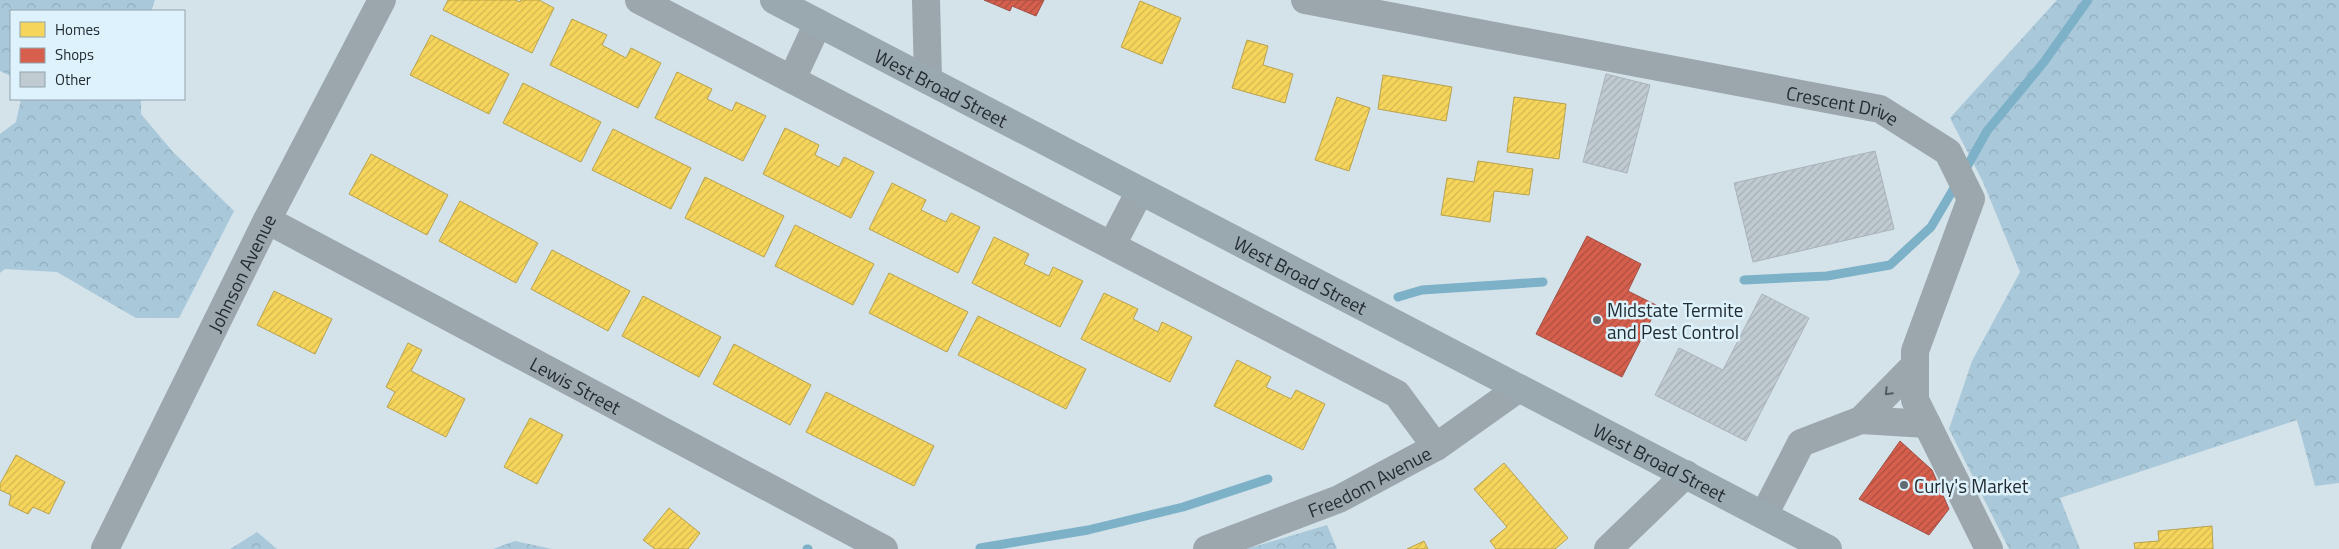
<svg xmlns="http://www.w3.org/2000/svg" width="2339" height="549" font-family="'Titillium Web',sans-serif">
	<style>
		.forest { fill: url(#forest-crowns) }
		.homes { fill: url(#homes-hatch); stroke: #b7a24f }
		.shops { fill: url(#shops-hatch); stroke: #a05045 }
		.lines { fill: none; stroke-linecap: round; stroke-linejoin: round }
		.stream { stroke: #7db1c8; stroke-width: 9 }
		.building { fill: url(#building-hatch); stroke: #a9b3b9 }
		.minor { stroke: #9ca6ad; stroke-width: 28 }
		.major { stroke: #9aa8af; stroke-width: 28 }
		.oneway { stroke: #535d63 }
		.poi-dot { fill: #616c72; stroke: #ddf2fc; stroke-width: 2 }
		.labels { text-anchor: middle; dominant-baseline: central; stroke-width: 5; stroke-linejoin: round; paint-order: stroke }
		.street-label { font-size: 19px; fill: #232c31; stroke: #ddf2fc }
		.poi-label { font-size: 19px; fill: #232c31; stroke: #ddf2fc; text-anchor: start }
	</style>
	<defs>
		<pattern id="forest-crowns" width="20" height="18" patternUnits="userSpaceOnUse" patternTransform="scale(1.25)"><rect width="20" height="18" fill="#a9c9da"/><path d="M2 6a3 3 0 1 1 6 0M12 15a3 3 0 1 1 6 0" fill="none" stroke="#91adbc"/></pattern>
		<pattern id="homes-hatch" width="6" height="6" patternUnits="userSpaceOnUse" patternTransform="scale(1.25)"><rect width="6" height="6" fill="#f6d55c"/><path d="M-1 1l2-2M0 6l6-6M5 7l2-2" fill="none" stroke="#d3b750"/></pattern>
		<pattern id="shops-hatch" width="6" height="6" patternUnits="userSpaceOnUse" patternTransform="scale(1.25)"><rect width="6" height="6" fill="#d6604d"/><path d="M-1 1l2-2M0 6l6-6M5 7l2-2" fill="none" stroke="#ad4f41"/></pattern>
		<pattern id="building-hatch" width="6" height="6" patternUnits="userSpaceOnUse" patternTransform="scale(1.25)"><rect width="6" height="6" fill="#c0cbd1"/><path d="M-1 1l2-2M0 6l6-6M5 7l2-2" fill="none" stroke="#a5aeb4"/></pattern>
	</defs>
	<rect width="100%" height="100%" fill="#d4e2ea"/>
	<path class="forest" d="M0 0H155L151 11H11V76L0 71Z
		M2057 0H2339V483L2315 486 2297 420 2060 498 2080 549H2009L1949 429 1972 361 2020 272 1983 182 1950 118Z
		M21 99H141V114L173 152 234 211 179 318H136L57 272 5 269 0 273V134L16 122Z
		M1327 525 1337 549H1246Z
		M257 532 277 549H230Z
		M515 541 552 549H493Z"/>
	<path class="homes" d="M448 0H515L520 2 521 0H539L554 8 532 53 443 10Z
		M1140 1 1181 18 1162 64 1121 47Z
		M572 19 607 35 602 45 626 58 631 48 661 63 638 108 550 65Z
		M431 35 509 74 489 114 410 75Z
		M1247 40 1268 46 1263 65 1293 74 1285 103 1232 88Z
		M677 72 712 89 707 99 732 111 736 102 766 116 743 161 655 118Z
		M1383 75 1452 87 1446 121 1378 109Z
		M523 83 601 122 581 162 503 123Z
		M1337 97 1370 108 1349 171 1315 160Z
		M1514 97 1566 104 1559 159 1507 152Z
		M785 128 819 145 815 155 839 167 844 157 874 172 851 218 763 174Z
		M613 129 691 168 671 209 592 170Z
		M371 154 448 195 427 235 349 194Z
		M1478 161 1533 169 1529 195 1494 191 1490 222 1441 215 1447 178 1474 182Z
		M705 177 784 216 764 257 685 218Z
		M892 183 926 200 921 210 946 222 951 213 980 227 958 273 869 229Z
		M460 201 538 243 516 283 439 241Z
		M795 225 874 264 853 305 775 266Z
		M994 237 1029 254 1024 264 1049 276 1053 267 1083 281 1060 327 972 283Z
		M552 250 630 291 608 331 531 289Z
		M889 273 968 312 947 352 869 313Z
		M274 291 332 319 315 354 257 325Z
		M1104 293 1138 309 1133 319 1158 332 1162 322 1192 337 1170 382 1081 339Z
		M643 296 721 337 699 377 622 336Z
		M978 316 1086 369 1066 409 958 355Z
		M408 343 422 350 411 371 465 399 446 437 387 407 395 392 386 387Z
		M734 344 811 385 790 425 713 384Z
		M1237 360 1271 377 1266 387 1291 399 1296 390 1325 404 1303 450 1214 406Z
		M826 392 934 446 914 486 806 432Z
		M530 418 563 435 537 484 504 467Z
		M16 455 65 482 49 514 33 507 28 514 9 505 11 495 0 490V484Z
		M1504 463 1568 538 1555 549H1496L1490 541 1507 527 1474 489Z
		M669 508 700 533 688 549H655L643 540Z
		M2212 526 2213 549H2135L2134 543 2159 541 2158 531Z
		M1424 541 1428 549H1407Z"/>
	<path class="shops" d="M984 0H1044L1036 16 1012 6 1010 11Z
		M1587 236 1641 264 1628 291 1658 306 1622 377 1536 334Z
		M1900 441 1932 470 1949 509 1929 535 1859 499Z"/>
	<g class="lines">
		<path class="stream" d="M1964 172 1987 131 2044 62 2088 0
			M1744 280 1827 276 1890 265 1931 227 1957 183
			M1398 297 1422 290 1543 282
			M980 548 1088 530 1183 507 1268 479
			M807 549H808"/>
	</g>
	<path class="building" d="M1606 74 1650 85 1627 173 1583 162Z
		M1875 151 1894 229 1753 262 1734 183Z
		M1762 294 1809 318 1746 441 1655 395 1679 348 1723 370Z"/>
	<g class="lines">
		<g class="minor">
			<path d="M639 0 1397 394 1436 447"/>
			<path d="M926 0 928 80"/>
			<path id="s1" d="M1305 0 1880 109 1948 152 1971 199 1915 351V400L1989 549"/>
			<path d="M792 79 818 23"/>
			<path id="s2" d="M267 220 884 549"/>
			<path d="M1112 245 1140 191"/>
			<path d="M1861 420 1927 424"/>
			<path d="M1764 515 1801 443 1861 420 1915 365"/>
			<path id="s3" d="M105 549 267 220 382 0"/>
			<path id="s4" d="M1207 549 1339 499 1436 447 1519 388"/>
			<path d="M1608 549 1686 474"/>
		</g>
		<path class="major" id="s5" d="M774 0 1828 549"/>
	</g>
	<defs><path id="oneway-chevron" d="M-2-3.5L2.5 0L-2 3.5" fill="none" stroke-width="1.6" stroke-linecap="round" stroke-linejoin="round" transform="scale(1.25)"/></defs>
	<use class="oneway" href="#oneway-chevron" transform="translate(1888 392) rotate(135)"/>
	<g class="poi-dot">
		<circle cx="1597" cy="320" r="5"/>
		<circle cx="1904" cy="485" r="5"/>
	</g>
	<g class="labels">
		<g class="street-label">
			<text stroke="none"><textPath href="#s5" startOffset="189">West Broad Street</textPath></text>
			<text stroke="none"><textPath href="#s1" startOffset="548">Crescent Drive</textPath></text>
			<text stroke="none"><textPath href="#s3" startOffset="308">Johnson Avenue</textPath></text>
			<text stroke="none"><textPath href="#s5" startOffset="594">West Broad Street</textPath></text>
			<text stroke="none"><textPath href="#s2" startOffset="350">Lewis Street</textPath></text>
			<text stroke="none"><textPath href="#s5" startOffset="999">West Broad Street</textPath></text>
			<text stroke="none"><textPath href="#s4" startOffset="176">Freedom Avenue</textPath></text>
		</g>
		<g class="poi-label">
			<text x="1607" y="309">Midstate Termite<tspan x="1607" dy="22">and Pest Control</tspan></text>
			<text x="1914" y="485">Curly's Market</text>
		</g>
	</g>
	<rect x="10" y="10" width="175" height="90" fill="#ddf2fc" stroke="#93a3ab"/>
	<rect x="20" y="22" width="25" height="15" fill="#f6d55c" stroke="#93a3ab"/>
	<text x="55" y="35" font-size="15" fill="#232c31">Homes</text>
	<rect x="20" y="48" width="25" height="15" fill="#d6604d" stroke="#93a3ab"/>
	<text x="55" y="60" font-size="15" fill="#232c31">Shops</text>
	<rect x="20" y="72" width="25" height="15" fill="#c0cbd1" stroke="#93a3ab"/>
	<text x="55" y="85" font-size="15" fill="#232c31">Other</text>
</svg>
